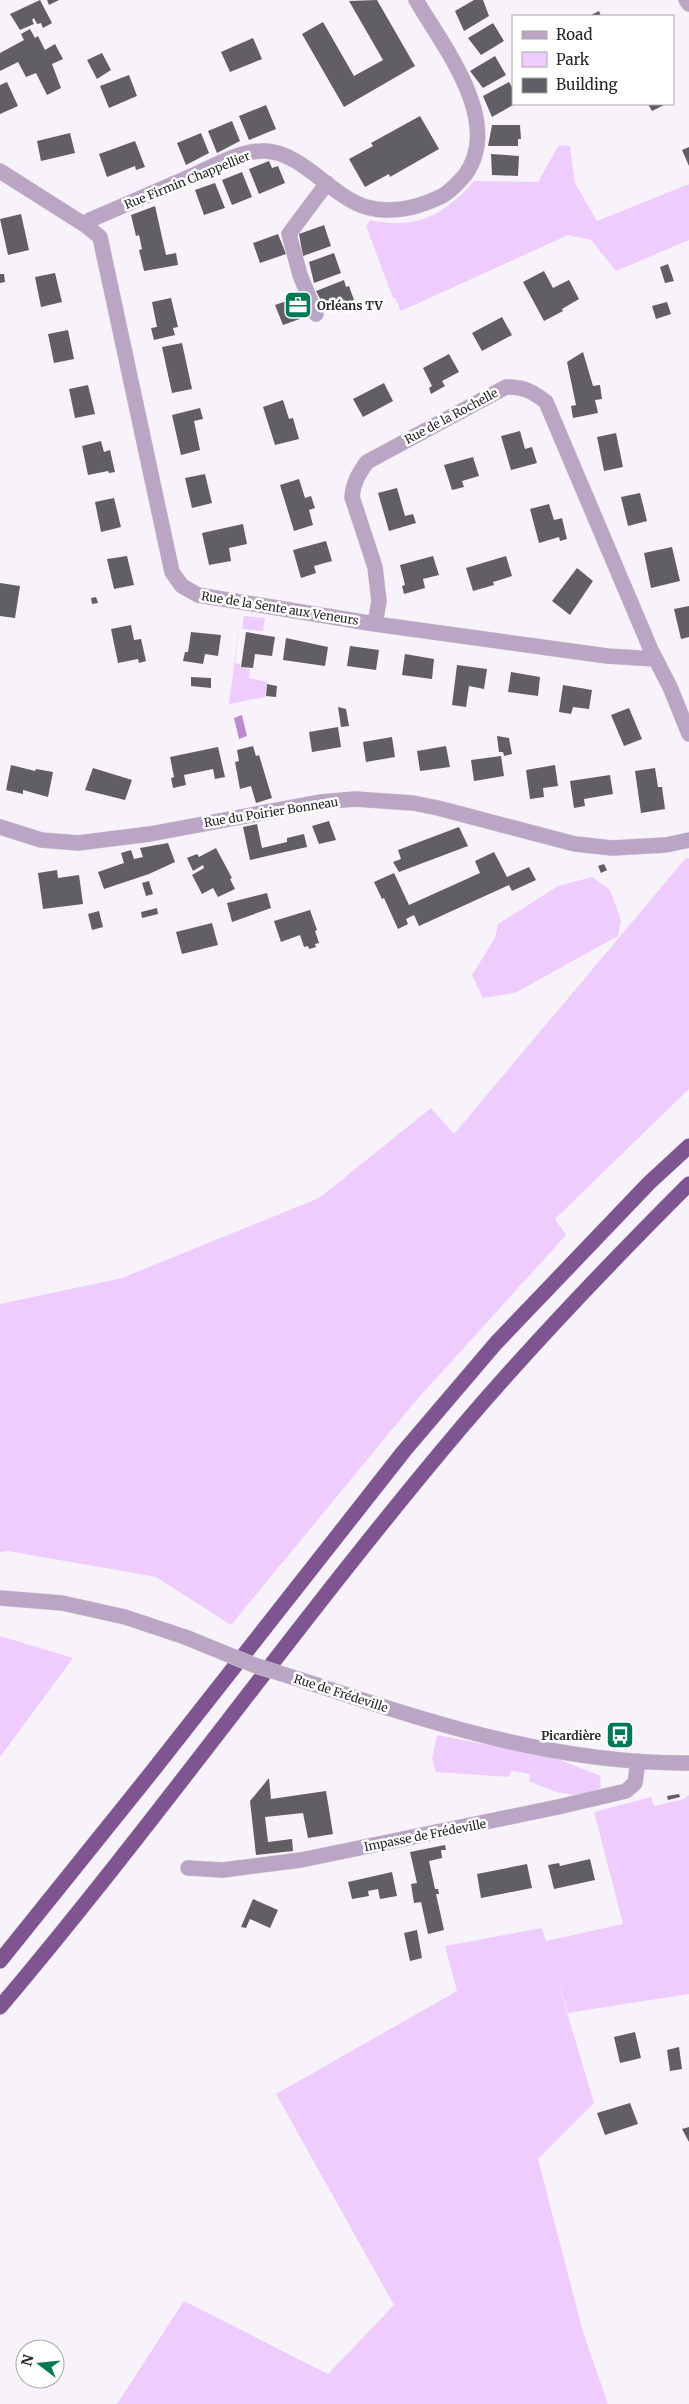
<svg xmlns="http://www.w3.org/2000/svg" width="689" height="2404" font-family="Merriweather,serif">
	<style>
		.green { fill: #eecdfe }
		.water { fill: #ba8bd1 }
		.building { fill: #625e65 }
		.lines { fill: none; stroke-linecap: round; stroke-linejoin: round }
		.minor-casing { stroke: #d2ced4; stroke-width: 16 }
		.trunk-casing { stroke: #d2ced4; stroke-width: 16 }
		.minor { stroke: #baa5c4; stroke-width: 15 }
		.trunk { stroke: #7e5491; stroke-width: 15 }
		.minor-bridge-casing { stroke: #d2ced4; stroke-width: 16; stroke-linecap: butt }
		.minor-bridge { stroke: #baa5c4; stroke-width: 15 }
		.labels { text-anchor: middle; dominant-baseline: central; stroke-width: 5; stroke-linejoin: round; paint-order: stroke }
		.street-label { font-size: 12px; fill: #262527; stroke: #fff }
		.poi-label { font-size: 12px; font-weight: bold; fill: #262527; stroke: #fff; text-anchor: start }
	</style>
	<rect width="100%" height="100%" fill="#f8f3fa"/>
	<path class="green" d="M559 145 570 146 575 183 597 221 689 184V240L616 271 591 240 568 235 401 311 395 298H393L366 226 370 220C416 230 443 216 474 181L538 182Z
		M244 616 265 618 263 631 242 629Z
		M240 617 235 663 240 664V667L250 669 249 678 267 682 265 697 229 704Z
		M689 858V1089L555 1219 566 1235 413 1404 231 1625 156 1577 8 1551 0 1552V1304L122 1278 319 1198 431 1108 454 1134 685 859Z
		M592 877 610 890 621 920 618 936 515 993 483 998 472 975 495 938 498 924 558 886Z
		M0 1636 73 1658 0 1757Z
		M437 1735 555 1758 596 1774 600 1776 601 1787C577 1803 553 1791 529 1781L530 1774 511 1771 509 1777 436 1772 432 1758Z
		M689 1795V1994L568 2013 553 1965 594 2103 538 2159 583 2332 608 2404H117L184 2301 328 2374 394 2305 276 2094 457 1991 445 1946 542 1928 546 1941 623 1924 594 1812 651 1797 654 1806 684 1799Z"/>
	<path class="water" d="M242 715 247 736 239 739 234 718Z"/>
	<path class="building" d="M40 0 52 23 43 28 41 23 37 24 34 18 32 20 34 24 20 30 10 14Z
		M47 0H59L49 5Z
		M377 0 415 66 344 107 302 34 323 22 354 76 383 60 349 1Z
		M474 0H483L489 16 464 31 455 11Z
		M599 11 601 16H589Z
		M493 23 504 41 481 55 468 38Z
		M30 29 35 38 38 36 45 50 55 44 63 59 52 64 61 88 47 95 36 73 26 77 18 62 0 71V53L24 40 21 34Z
		M253 38 262 59 230 72 221 52Z
		M102 53 111 70 97 79 87 60Z
		M495 56 506 75 483 88 470 71Z
		M129 75 137 96 109 108 100 86Z
		M7 82 18 106 0 114V85Z
		M509 82 513 89V105L492 117 483 96Z
		M648 104H666L652 111Z
		M266 105 276 129 249 140 239 116Z
		M420 116 439 149 390 177 389 174 365 187 349 159 373 146 371 143Z
		M232 121 240 141 217 153 208 131Z
		M492 125H520L521 139H518V146H488Z
		M70 133 75 153 41 161 37 141Z
		M201 133 209 153 186 165 177 143Z
		M135 141 145 167 136 170 135 166 107 177 99 154Z
		M689 147V166L682 150Z
		M491 154 519 156 518 176 492 175Z
		M269 161 272 168 278 166 285 183 259 194 249 169Z
		M242 172 252 197 232 205 222 180Z
		M215 183 225 208 204 215 195 190Z
		M155 206 166 255 176 253 178 265 144 271 139 250 142 249 139 235 136 236 131 215Z
		M21 214 29 250 8 255 0 219Z
		M324 225 331 246 303 256 299 234Z
		M278 234 286 254 260 263 253 243Z
		M334 253 341 273 314 283 309 262Z
		M668 264 674 281 665 283 660 267Z
		M544 271 553 288 569 280 579 299 562 309 563 311 544 321 523 282Z
		M55 273 62 302 41 307 35 277Z
		M0 274H4L5 282 0 283Z
		M344 280 346 287 349 286 354 300 326 310 316 291Z
		M301 296 308 316 283 325 275 305Z
		M171 298 178 327 173 328 175 335 154 340 151 328 157 327 152 302Z
		M667 302 671 314 656 319 652 306Z
		M502 317 512 335 482 351 472 333Z
		M68 330 74 359 54 363 48 334Z
		M182 343 192 389 172 393 162 347Z
		M583 352 593 386 600 385 602 399 595 400 598 413 573 418 571 406 576 405 567 362Z
		M449 354 459 372 442 381 445 386 431 394 429 388 432 386 423 368Z
		M384 383 393 401 363 417 353 399Z
		M88 385 95 414 75 418 69 389Z
		M283 400 289 419 293 418 299 439 275 445 263 407Z
		M200 408 203 419 194 421 200 450 181 455 172 415Z
		M520 431 525 449 532 447 537 463 511 470 501 436Z
		M616 433 623 467 604 471 597 437Z
		M101 441 104 452 110 450 115 472 109 473 108 471 88 475 82 446Z
		M473 457 479 476 462 481 464 487 452 490 444 465Z
		M205 474 212 503 192 508 185 478Z
		M299 479 305 498 311 496 315 508 309 510 313 525 294 531 280 485Z
		M397 488 405 516 413 514 416 523 389 531 378 493Z
		M640 493 647 521 628 526 621 497Z
		M114 498 121 527 101 532 95 502Z
		M549 504 554 520 562 518 567 539 560 541 559 537 539 543 530 509Z
		M243 524 247 544 229 548 231 561 209 565 202 533Z
		M326 541 332 561 314 566 316 573 301 578 293 550Z
		M672 547 680 581 651 588 644 553Z
		M127 556 134 585 114 589 107 559Z
		M433 556 439 575 423 579 425 588 404 594 402 586 405 585 400 565Z
		M506 556 512 576 493 582 494 585 473 591 466 568Z
		M577 568 593 581 570 615 552 601Z
		M0 583 20 586 15 618 0 616Z
		M96 597 98 603 92 604 91 598Z
		M689 606V637L681 639 674 609Z
		M131 625 134 640 141 639 146 661 139 663 138 659 118 663 111 629Z
		M191 632 221 635 218 656 205 654 203 664 183 661 185 652H188Z
		M246 632 275 637 272 656 255 654 253 668 241 667Z
		M286 638 328 647 325 666 283 660Z
		M350 646 379 650 376 670 347 666Z
		M405 654 434 659 432 679 402 675Z
		M457 665 487 669 484 689 469 686 466 707 452 705Z
		M511 672 540 677 538 696 508 692Z
		M191 677 211 678V688L191 686Z
		M267 684 277 686 276 697 266 696Z
		M563 685 592 690 589 709 573 707 571 714 559 712Z
		M338 707 346 709 349 726 341 727Z
		M629 708 642 739 624 746 611 715Z
		M338 727 341 747 312 752 309 732Z
		M497 736 509 738 512 754 504 756 503 752H499Z
		M392 737 395 757 366 762 363 742Z
		M253 746 256 756 259 755 272 798 256 803 251 786 240 789 235 762 239 761 237 750Z
		M446 746 450 767 420 771 417 751Z
		M218 747 225 777 215 779 213 769 184 775 186 785 173 788 171 778 174 777 170 757Z
		M501 756 504 776 474 781 471 760Z
		M11 765 35 771 36 769 53 772 48 797 23 790V794L6 790Z
		M555 765 558 786 543 788 544 797 530 799 526 770Z
		M93 768 132 780 125 800 85 790Z
		M655 768 658 787H662L665 809 641 813 635 771Z
		M610 775 613 794 584 799 585 806 574 808 570 781Z
		M329 821 336 840 319 844 312 826Z
		M257 824 262 848 287 842V838L304 834 307 847 250 860 243 827Z
		M459 827 468 846 399 872 393 862 401 859 398 850Z
		M168 843 175 862 149 874 104 889 98 872 124 863 121 853 131 850 134 859 143 857 140 848Z
		M216 848 232 878 230 879 235 889 218 897 213 888 202 894 192 875 204 868 203 865 193 871 187 858 197 854 199 857Z
		M494 852 507 877 529 867 536 880 512 891 509 885 419 926 414 915 406 919 408 924 398 929 384 898 382 899 374 882 394 873 409 905 480 873 475 861Z
		M604 864 607 870 601 873 598 866Z
		M57 870 58 878 79 875 83 904 43 909 38 873Z
		M149 881 153 894 146 896 142 883Z
		M267 893 271 908 232 922 227 903Z
		M157 908 158 914 142 918 141 912Z
		M310 910 317 930 315 931 319 943 315 944 316 947 309 949 308 946 304 947 300 935 281 942 274 921Z
		M99 911 103 927 92 930 88 914Z
		M212 923 218 945 182 954 176 932Z
		M269 1778 271 1799 326 1791 333 1834 308 1838 303 1813 265 1817 268 1842 292 1839 293 1851 256 1855 250 1801Z
		M679 1794 680 1797 668 1800 667 1796Z
		M445 1845 446 1850H441L442 1858 429 1861 435 1889H438L439 1894H436L444 1930 428 1934 421 1902 414 1903 411 1884 417 1883 410 1852Z
		M590 1859 595 1880 554 1889 548 1865 559 1863 560 1866Z
		M527 1864 532 1888 481 1898 477 1874Z
		M392 1872 397 1896 380 1899 378 1889 368 1891 369 1896 352 1899 348 1882Z
		M253 1899 278 1910 270 1928 250 1919 246 1928 241 1927Z
		M417 1930 422 1958 410 1961 404 1933Z
		M635 2032 641 2058 620 2063 614 2037Z
		M679 2047 682 2069 670 2071 667 2050Z
		M630 2103 638 2124 605 2135 597 2113Z
		M689 2127V2142L682 2129Z"/>
	<g class="lines">
		<g class="minor-casing">
			<path id="minor" d="M686 0 689 4
				M0 171 85 225 100 237 172 572 182 586 198 595 375 624 607 656 655 659
				M85 225 90 220C124 205 159 190 194 175 214 166 241 150 265 151 302 152 332 197 366 207 391 214 417 208 440 197 449 193 458 183 465 175 504 122 443 46 416 0
				M316 314 300 275 289 234 327 183
				M375 624 379 601 375 567 352 497C353 483 359 473 367 462L506 387C524 387 532 391 546 402L651 650 670 687 689 734
				M0 827 41 840 78 843 150 834 320 802 355 799 413 803 438 808 575 844 612 848 666 845 689 840
				M0 1598 62 1603 125 1617 185 1637
				M320 1686C439 1726 562 1764 689 1763
				M188 1868 223 1870 301 1860 558 1807 626 1791 635 1783 638 1761"/>
		</g>
		<g class="trunk-casing">
			<path id="trunk" d="M0 1961 151 1773 404 1451 496 1343 649 1183 689 1146
				M0 2007C159 1819 301 1617 460 1429 533 1343 610 1263 689 1184"/>
		</g>
		<use href="#minor" class="minor"/>
		<use href="#trunk" class="trunk"/>
		<g class="minor-bridge-casing">
			<path id="minor-bridge" d="M185 1637 254 1665 320 1686"/>
		</g>
		<use href="#minor-bridge" class="minor-bridge"/>
	</g>
	<defs>
		<g id="office-square" transform="scale(1.4375)"><rect x="-9" y="-9" width="18" height="18" rx="4" fill="#017955" stroke="#fff"/><path d="M-6-3h4V-5.5h4V-3h4V5H-6ZM-1-4.5V-3h2v-1.5ZM-6 0V1H6V0Z" fill="#fff"/></g>
		<g id="bus-square" transform="scale(1.4375)"><rect x="-9" y="-9" width="18" height="18" rx="4" fill="#017955" stroke="#fff"/><path d="M-5-6H5V4H4V6H2V4H-2V6H-4V4H-5ZM-3.5-4V0h7V-4ZM-3.5 1.2v1.5H-2V1.2ZM2 1.2v1.5H3.5V1.2Z" fill="#fff"/></g>
	</defs>
	<g fill-rule="evenodd">
		<use href="#office-square" x="298" y="305"/>
		<use href="#bus-square" x="620" y="1735"/>
	</g>
	<g class="labels">
		<g class="street-label">
			<text transform="translate(187 180) rotate(-22)">Rue Firmin Chappellier</text>
			<text transform="translate(451 416) rotate(-28)">Rue de la Rochelle</text>
			<text transform="translate(280 608) rotate(9)">Rue de la Sente aux Veneurs</text>
			<text transform="translate(271 812) rotate(-9)">Rue du Poirier Bonneau</text>
			<text transform="translate(341 1693) rotate(18)">Rue de Frédeville</text>
			<text transform="translate(425 1835) rotate(-11)">Impasse de Frédeville</text>
		</g>
		<g class="poi-label">
			<text x="317" y="305">Orléans TV</text>
			<text x="601" y="1735" text-anchor="end">Picardière</text>
		</g>
	</g>
	<rect x="512" y="15" width="162" height="90" fill="#ffffff" stroke="#a8a8a9"/>
	<rect x="522" y="31" width="25" height="8" fill="#baa5c4" stroke="#a8a8a9"/>
	<text x="556" y="40" font-size="15" fill="#262527">Road</text>
	<rect x="522" y="52" width="25" height="15" fill="#eecdfe" stroke="#a8a8a9"/>
	<text x="556" y="65" font-size="15" fill="#262527">Park</text>
	<rect x="522" y="78" width="25" height="15" fill="#625e65" stroke="#a8a8a9"/>
	<text x="556" y="90" font-size="15" fill="#262527">Building</text>
	<g transform="translate(40 2364) rotate(286)"><circle r="24" fill="#ffffff" stroke="#a8a8a9"/>
	<path d="M0-4L9 19L0 12L-9 19Z" fill="#017955"/>
	<text y="-8" font-size="14" font-weight="bold" text-anchor="middle" fill="#262527">N</text>
	</g>
</svg>
